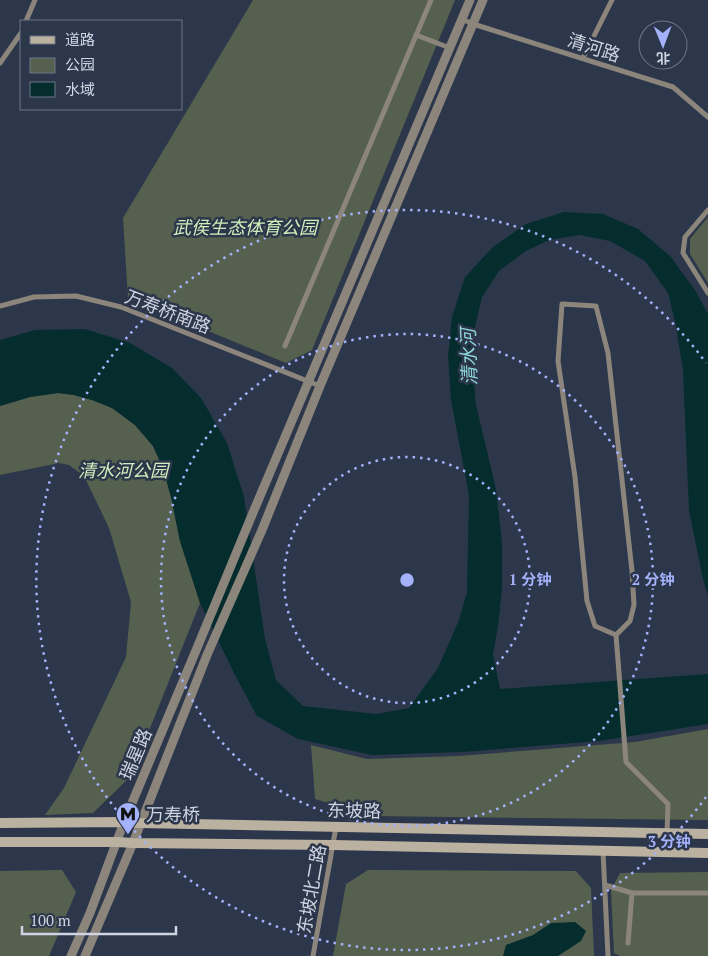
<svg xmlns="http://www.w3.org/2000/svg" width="708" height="956" font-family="'PT Serif','Noto Sans SC',serif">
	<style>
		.green { fill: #55614e }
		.water { fill: #052d2e }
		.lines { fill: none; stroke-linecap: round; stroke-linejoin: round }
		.minor { stroke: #8c857b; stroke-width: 5 }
		.tertiary { stroke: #8c857b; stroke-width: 9 }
		.secondary { stroke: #bbb1a0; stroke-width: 10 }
		.ring { fill: none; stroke: #a4b2fc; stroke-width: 2.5; stroke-dasharray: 2.5 5 }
		.labels { text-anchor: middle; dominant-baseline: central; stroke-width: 5; stroke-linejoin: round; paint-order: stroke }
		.street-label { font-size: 18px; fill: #ced4e1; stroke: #2d374b }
		.park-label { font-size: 18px; font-style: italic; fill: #d0eebc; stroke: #2d374b }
		.poi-label { font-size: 18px; fill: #ced4e1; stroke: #2d374b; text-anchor: start }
		.water-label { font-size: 19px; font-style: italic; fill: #8dd5d7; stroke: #2d374b }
		.centre { fill: #a4b2fc; stroke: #2d374b; stroke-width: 2.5 }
		.ring-label { font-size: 15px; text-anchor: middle; font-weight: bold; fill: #a4b2fc; stroke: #2d374b; stroke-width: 5; stroke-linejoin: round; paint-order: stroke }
	</style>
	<rect width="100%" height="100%" fill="#2d374b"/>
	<path class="green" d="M253 0H455L312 350 286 363 128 298 123 218Z
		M708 217V283L690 254V239Z
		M58 393 74 395 92 400 112 408 135 425 153 446 163 468 171 497 180 541 200 603 131 776 93 813 45 815 64 788 126 657 131 602 109 528 84 476 69 465 59 463 0 475V406L30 397Z
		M708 729V820L370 816 315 799 311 745 367 759 459 756 635 742Z
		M62 870 76 892 49 956H0V871Z
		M368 870 576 871 591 888 594 956H333L346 884Z
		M708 872V956H620L614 953 611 890 620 873Z"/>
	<path class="water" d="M564 212 603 214 638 229 670 256 695 290 708 314V596L703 579 689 511 683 371 676 326 668 293 645 261 610 241 580 235 549 240 526 251 499 271 482 297 475 327 472 360 476 405 496 489 502 543V588L498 627 493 654 500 689 708 674V724L599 741 463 752 372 755 298 739 257 716 235 675 200 603 180 541 171 497 163 468 153 446 135 425 112 408 92 400 74 395 58 393 30 397 0 406V340L35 330 85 329 130 343 172 368 201 398 227 443 244 497 265 639 276 680 303 706 376 714 409 708 438 668 459 620 467 592 469 495 451 400 448 356 452 317 465 277 493 247 526 224Z
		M575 922 586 931 581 941 558 956H503L506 945 533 935 551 923Z"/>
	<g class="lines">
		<path class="minor" d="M462 19 473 24 673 87 708 117
			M26 21 35 0
			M416 35 450 48
			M583 58 612 0
			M0 63 21 33
			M708 210 685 237 683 253 708 293
			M0 306 34 297 76 296 121 307 320 386
			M285 346 431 0
			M616 635 595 626 587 601 575 477 558 361 562 304 596 306 608 353 632 571 634 605 630 621 616 635 626 762 668 804 667 833
			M603 851 608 956
			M605 885 632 893H708
			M628 943 632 893
			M313 956 336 827"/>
		<path class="tertiary" d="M71 956 90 913 124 822 197 648 252 515 470 0
			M85 956 133 843 207 655 262 530 320 386 483 0"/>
		<path class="secondary" d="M0 823 124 822 140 823 708 834
			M0 842H117L133 843 333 845 708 853"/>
	</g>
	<g class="ring">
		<circle cx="407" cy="580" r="123"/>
		<circle cx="407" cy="580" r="246"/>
		<path d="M706 797A370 370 0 1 1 706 363"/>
	</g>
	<defs>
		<g id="metro-pin" transform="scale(1.25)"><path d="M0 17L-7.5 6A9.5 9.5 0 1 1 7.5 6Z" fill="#a4b2fc" stroke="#2d374b"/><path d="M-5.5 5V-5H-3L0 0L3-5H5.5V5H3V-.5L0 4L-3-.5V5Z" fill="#111"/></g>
	</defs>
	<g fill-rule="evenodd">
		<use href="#metro-pin" x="128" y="814"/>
	</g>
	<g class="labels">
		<g class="street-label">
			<text transform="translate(594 47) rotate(18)">清河路</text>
			<text transform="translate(168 311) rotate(21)">万寿桥南路</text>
			<text transform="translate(135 754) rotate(-67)">瑞星路</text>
			<text transform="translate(354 810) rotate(1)">东坡路</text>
			<text transform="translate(311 889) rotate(-80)">东坡北二路</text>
		</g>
		<g class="park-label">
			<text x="245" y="227">武侯生态体育公园</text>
			<text x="123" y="470">清水河公园</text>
		</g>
		<g class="poi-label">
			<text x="146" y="814">万寿桥</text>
		</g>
		<g class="water-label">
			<text transform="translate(468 357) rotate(-92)">清水河</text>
		</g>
	</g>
	<circle cx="407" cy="580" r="8" class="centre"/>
	<g class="ring-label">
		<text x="530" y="585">1 分钟</text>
		<text x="653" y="585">2 分钟</text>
		<text x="669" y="847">3 分钟</text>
	</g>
	<rect x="20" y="20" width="162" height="90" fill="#2d374b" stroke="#6d7687"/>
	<rect x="30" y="36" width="25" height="8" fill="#bbb1a0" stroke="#6d7687"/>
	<text x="65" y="45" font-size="15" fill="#ced4e1">道路</text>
	<rect x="30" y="58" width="25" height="15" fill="#55614e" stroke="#6d7687"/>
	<text x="65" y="70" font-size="15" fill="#ced4e1">公园</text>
	<rect x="30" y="82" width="25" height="15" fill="#052d2e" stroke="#6d7687"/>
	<text x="65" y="95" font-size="15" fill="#ced4e1">水域</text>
	<g transform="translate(663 45) rotate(179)"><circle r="24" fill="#2d374b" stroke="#6d7687"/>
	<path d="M0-4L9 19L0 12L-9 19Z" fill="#a4b2fc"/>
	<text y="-8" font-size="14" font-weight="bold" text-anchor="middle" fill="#ced4e1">北</text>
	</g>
	<path d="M22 926v8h154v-8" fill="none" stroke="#ced4e1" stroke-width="2.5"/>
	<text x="30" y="926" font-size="15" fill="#ced4e1" stroke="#2d374b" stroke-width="4" paint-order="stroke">100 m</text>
</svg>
